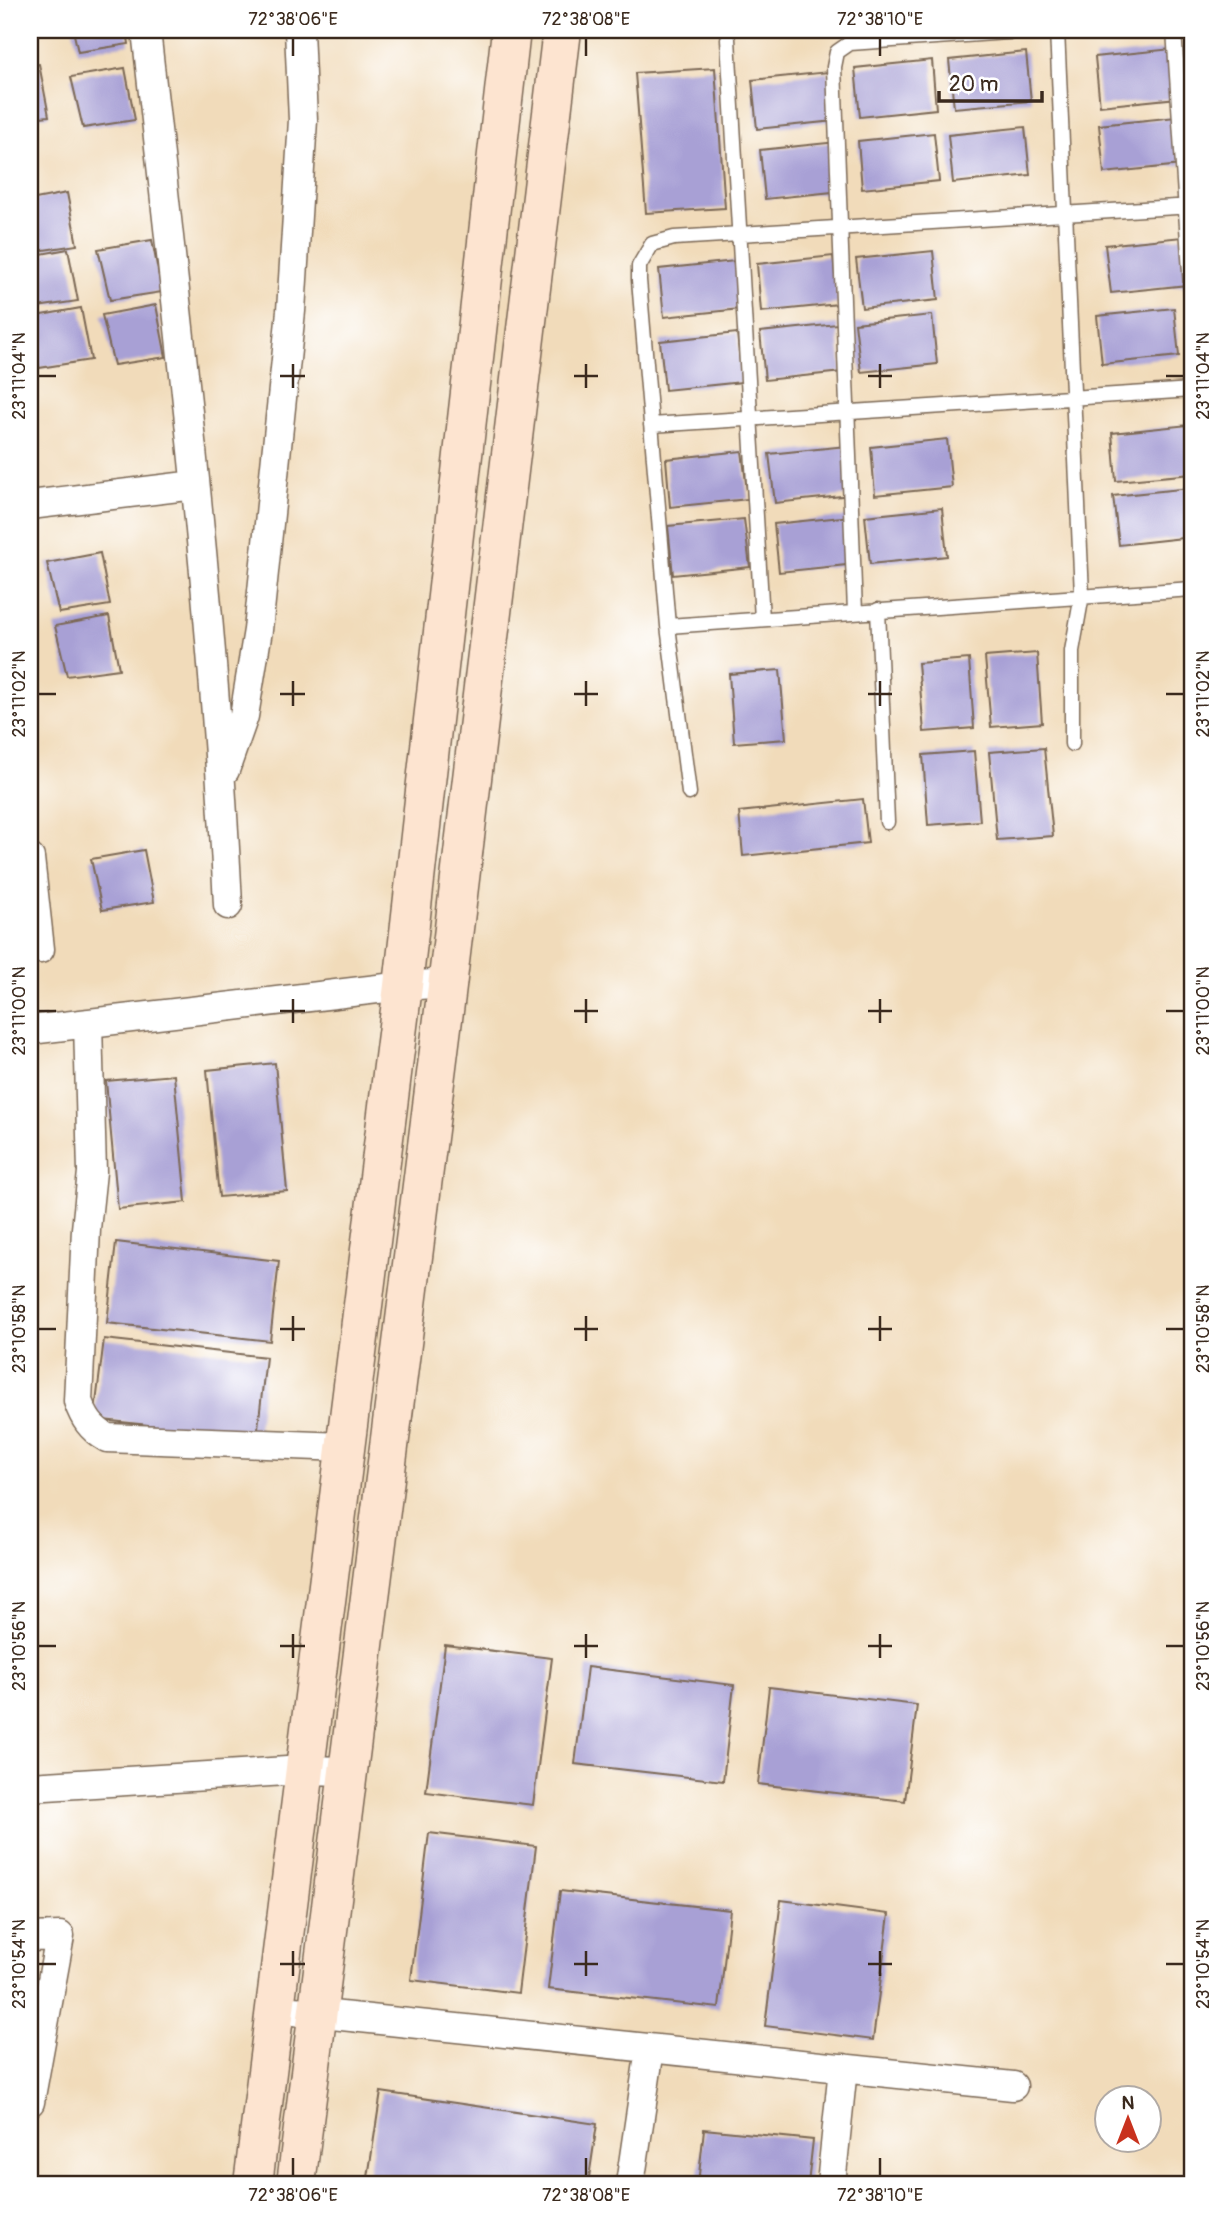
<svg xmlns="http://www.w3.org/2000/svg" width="1222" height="2214" font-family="Pangolin,sans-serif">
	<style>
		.building { fill: #a8a0d5 }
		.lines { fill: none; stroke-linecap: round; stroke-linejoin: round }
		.lane-casing { stroke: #7b6855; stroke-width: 17 }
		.street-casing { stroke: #7b6855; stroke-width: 31 }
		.secondary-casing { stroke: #7b6855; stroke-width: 41 }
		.lane { stroke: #fff; stroke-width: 14 }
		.street { stroke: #fff; stroke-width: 28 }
		.secondary { stroke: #fde4d0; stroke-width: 38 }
		.ticks { fill: none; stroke: #3b2a1e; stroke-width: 2.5 }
		.neatline { fill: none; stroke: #3b2a1e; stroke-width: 2.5 }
		.ticks-label { font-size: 18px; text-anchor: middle; fill: #3b2a1e }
	</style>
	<rect width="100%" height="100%" fill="#fff"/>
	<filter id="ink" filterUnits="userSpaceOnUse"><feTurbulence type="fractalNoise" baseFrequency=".0143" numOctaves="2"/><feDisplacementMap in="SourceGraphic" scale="14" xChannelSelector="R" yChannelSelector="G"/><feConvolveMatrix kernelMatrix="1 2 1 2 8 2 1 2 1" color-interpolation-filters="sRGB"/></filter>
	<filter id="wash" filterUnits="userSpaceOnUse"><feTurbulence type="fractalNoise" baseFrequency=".00686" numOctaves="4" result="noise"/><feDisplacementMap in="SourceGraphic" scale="28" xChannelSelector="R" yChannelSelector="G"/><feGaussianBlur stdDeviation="1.57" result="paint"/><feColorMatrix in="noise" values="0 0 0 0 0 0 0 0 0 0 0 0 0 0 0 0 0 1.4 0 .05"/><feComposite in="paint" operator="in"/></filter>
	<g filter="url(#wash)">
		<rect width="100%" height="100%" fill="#f1dbba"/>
		<g id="blocks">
			<path class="building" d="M73 30H127L129 44 78 52Z
				M1172 49 1177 98 1100 106 1095 57Z
				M1026 52 1031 101 954 108 949 60Z
				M1192 52V91H1190L1187 53Z
				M932 60 936 109 860 117 855 68Z
				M39 64 49 116 30 118V65Z
				M125 68 135 120 83 128 71 77Z
				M715 68 725 208 646 213 635 73Z
				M828 72 834 121 757 129 752 80Z
				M1176 117 1181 165 1104 173 1099 125Z
				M1025 127 1030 175 953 183 948 135Z
				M934 133 939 181 862 189 858 141Z
				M837 142 842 191 765 199 760 150Z
				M67 193 77 245 30 252V200Z
				M1182 237 1187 285 1111 293 1105 245Z
				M152 240 162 292 110 300 98 249Z
				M68 249 78 301 30 308V256Z
				M933 251 938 300 862 308 856 259Z
				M833 256 838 304 761 312 757 264Z
				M735 261 740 309 664 317 659 269Z
				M156 305 166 357 114 365 102 315Z
				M81 308 91 360 39 368 30 317Z
				M1174 308 1179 356 1102 364 1097 316Z
				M932 315 937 364 861 372 855 323Z
				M837 324 842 372 765 380 760 332Z
				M737 333 742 382 665 390 660 341Z
				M1188 425 1192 474 1116 481 1112 433Z
				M947 439 952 487 875 495 871 447Z
				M846 446 851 495 775 503 769 454Z
				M742 451 748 499 670 507 666 459Z
				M1190 488 1192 537 1119 545 1113 496Z
				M942 508 947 556 870 564 865 516Z
				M851 516 856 564 779 572 774 524Z
				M744 519 750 567 673 575 668 526Z
				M100 553 110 605 59 613 47 563Z
				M109 616 119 669 67 676 55 626Z
				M1037 653 1042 723 991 727 985 657Z
				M969 659 974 728 924 732 918 663Z
				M780 670 786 739 734 743 729 674Z
				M1044 748 1053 836 997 840 989 752Z
				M974 751 980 821 928 825 923 755Z
				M863 799 868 843 743 856 739 812Z
				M144 850 154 902 102 910 91 859Z
				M275 1063 287 1191 219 1197 207 1070Z
				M174 1075 186 1202 118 1209 106 1081Z
				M116 1242 279 1261 270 1341 107 1323Z
				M104 1339 266 1357 257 1437 94 1419Z
				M445 1645 552 1658 533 1805 426 1792Z
				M587 1667 734 1685 723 1781 575 1764Z
				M769 1687 917 1705 905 1801 758 1784Z
				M429 1833 536 1846 518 1993 411 1980Z
				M560 1891 730 1910 719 2008 548 1989Z
				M781 1900 889 1914 873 2040 765 2026Z
				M381 2092 597 2124 588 2184H367Z
				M704 2129 813 2140 808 2184H698Z"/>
		</g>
	</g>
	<g filter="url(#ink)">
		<use href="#blocks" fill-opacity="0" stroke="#7b6855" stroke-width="2"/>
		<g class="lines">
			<g class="lane-casing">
				<path id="lane" d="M1057 30 1082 595 1072 651V744
					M1174 30 1192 302
					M728 39 762 619
					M651 425 1192 390
					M878 610 887 822
					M855 612 834 67 837 52 850 43 1036 30
					M668 626 1192 589
					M689 793 668 626 639 280V266L652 244 674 238 1192 206"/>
			</g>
			<g class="street-casing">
				<path id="street" d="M146 30C178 321 214 612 228 905
					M30 505 195 485
					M225 770 244 716 258 630 291 311 303 120 299 30
					M30 858 40 949
					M88 1023 92 1172 86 1229 78 1401C84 1418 91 1429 107 1438L344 1447
					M30 1030 403 986 448 983
					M30 1787 303 1770 349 1771
					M30 1937 60 1936 30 2102
					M274 2009 1013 2086
					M630 2184 650 2049
					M831 2184 843 2068"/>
			</g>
			<g class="secondary-casing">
				<path id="secondary" d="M253 2184 403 986 511 30
					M296 2184 446 995 562 30"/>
			</g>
			<use href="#lane" class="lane"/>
			<use href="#street" class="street"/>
			<use href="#secondary" class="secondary"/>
		</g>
	</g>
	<path class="ticks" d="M293 38V56M586 38V56M880 38V56M293 364V388M586 364V388M880 364V388M38 376H56M280 376H305M574 376H598M868 376H892M1166 376H1184M293 681V706M586 681V706M880 681V706M38 694H56M280 694H305M574 694H598M868 694H892M1166 694H1184M293 999V1023M586 999V1023M880 999V1023M38 1011H56M280 1011H305M574 1011H598M868 1011H892M1166 1011H1184M293 1316V1341M586 1316V1341M880 1316V1341M38 1329H56M280 1329H305M574 1329H598M868 1329H892M1166 1329H1184M293 1634V1658M586 1634V1658M880 1634V1658M38 1646H56M280 1646H305M574 1646H598M868 1646H892M1166 1646H1184M293 1951V1976M586 1951V1976M880 1951V1976M38 1964H56M280 1964H305M574 1964H598M868 1964H892M1166 1964H1184M293 2158V2176M586 2158V2176M880 2158V2176"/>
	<rect width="1222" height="2214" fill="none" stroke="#fff" stroke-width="77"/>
	<g transform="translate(1128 2119)"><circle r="33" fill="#ffffff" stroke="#b1aaa5" stroke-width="2"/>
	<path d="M0-5L12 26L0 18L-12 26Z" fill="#c8321e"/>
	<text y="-10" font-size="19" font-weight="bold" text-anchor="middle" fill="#3b2a1e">N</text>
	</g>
	<path d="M939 91v10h103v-10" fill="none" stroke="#3b2a1e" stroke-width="3.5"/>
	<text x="949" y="91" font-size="21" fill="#3b2a1e" stroke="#ffffff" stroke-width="5" paint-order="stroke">20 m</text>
	<rect x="38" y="38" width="1146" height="2138" class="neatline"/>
	<g class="ticks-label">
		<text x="293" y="25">72°38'06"E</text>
		<text x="586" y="25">72°38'08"E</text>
		<text x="880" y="25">72°38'10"E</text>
		<text transform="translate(19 376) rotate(-90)" y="6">23°11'04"N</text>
		<text transform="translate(1203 376) rotate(-90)" y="6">23°11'04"N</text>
		<text transform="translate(19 694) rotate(-90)" y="6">23°11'02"N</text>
		<text transform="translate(1203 694) rotate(-90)" y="6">23°11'02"N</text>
		<text transform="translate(19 1011) rotate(-90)" y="6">23°11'00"N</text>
		<text transform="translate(1203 1011) rotate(-90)" y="6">23°11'00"N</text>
		<text transform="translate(19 1329) rotate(-90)" y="6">23°10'58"N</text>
		<text transform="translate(1203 1329) rotate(-90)" y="6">23°10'58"N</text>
		<text transform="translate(19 1646) rotate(-90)" y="6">23°10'56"N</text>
		<text transform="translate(1203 1646) rotate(-90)" y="6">23°10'56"N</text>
		<text transform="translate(19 1964) rotate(-90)" y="6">23°10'54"N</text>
		<text transform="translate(1203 1964) rotate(-90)" y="6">23°10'54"N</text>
		<text x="293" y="2201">72°38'06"E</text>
		<text x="586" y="2201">72°38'08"E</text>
		<text x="880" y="2201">72°38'10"E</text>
	</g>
</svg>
